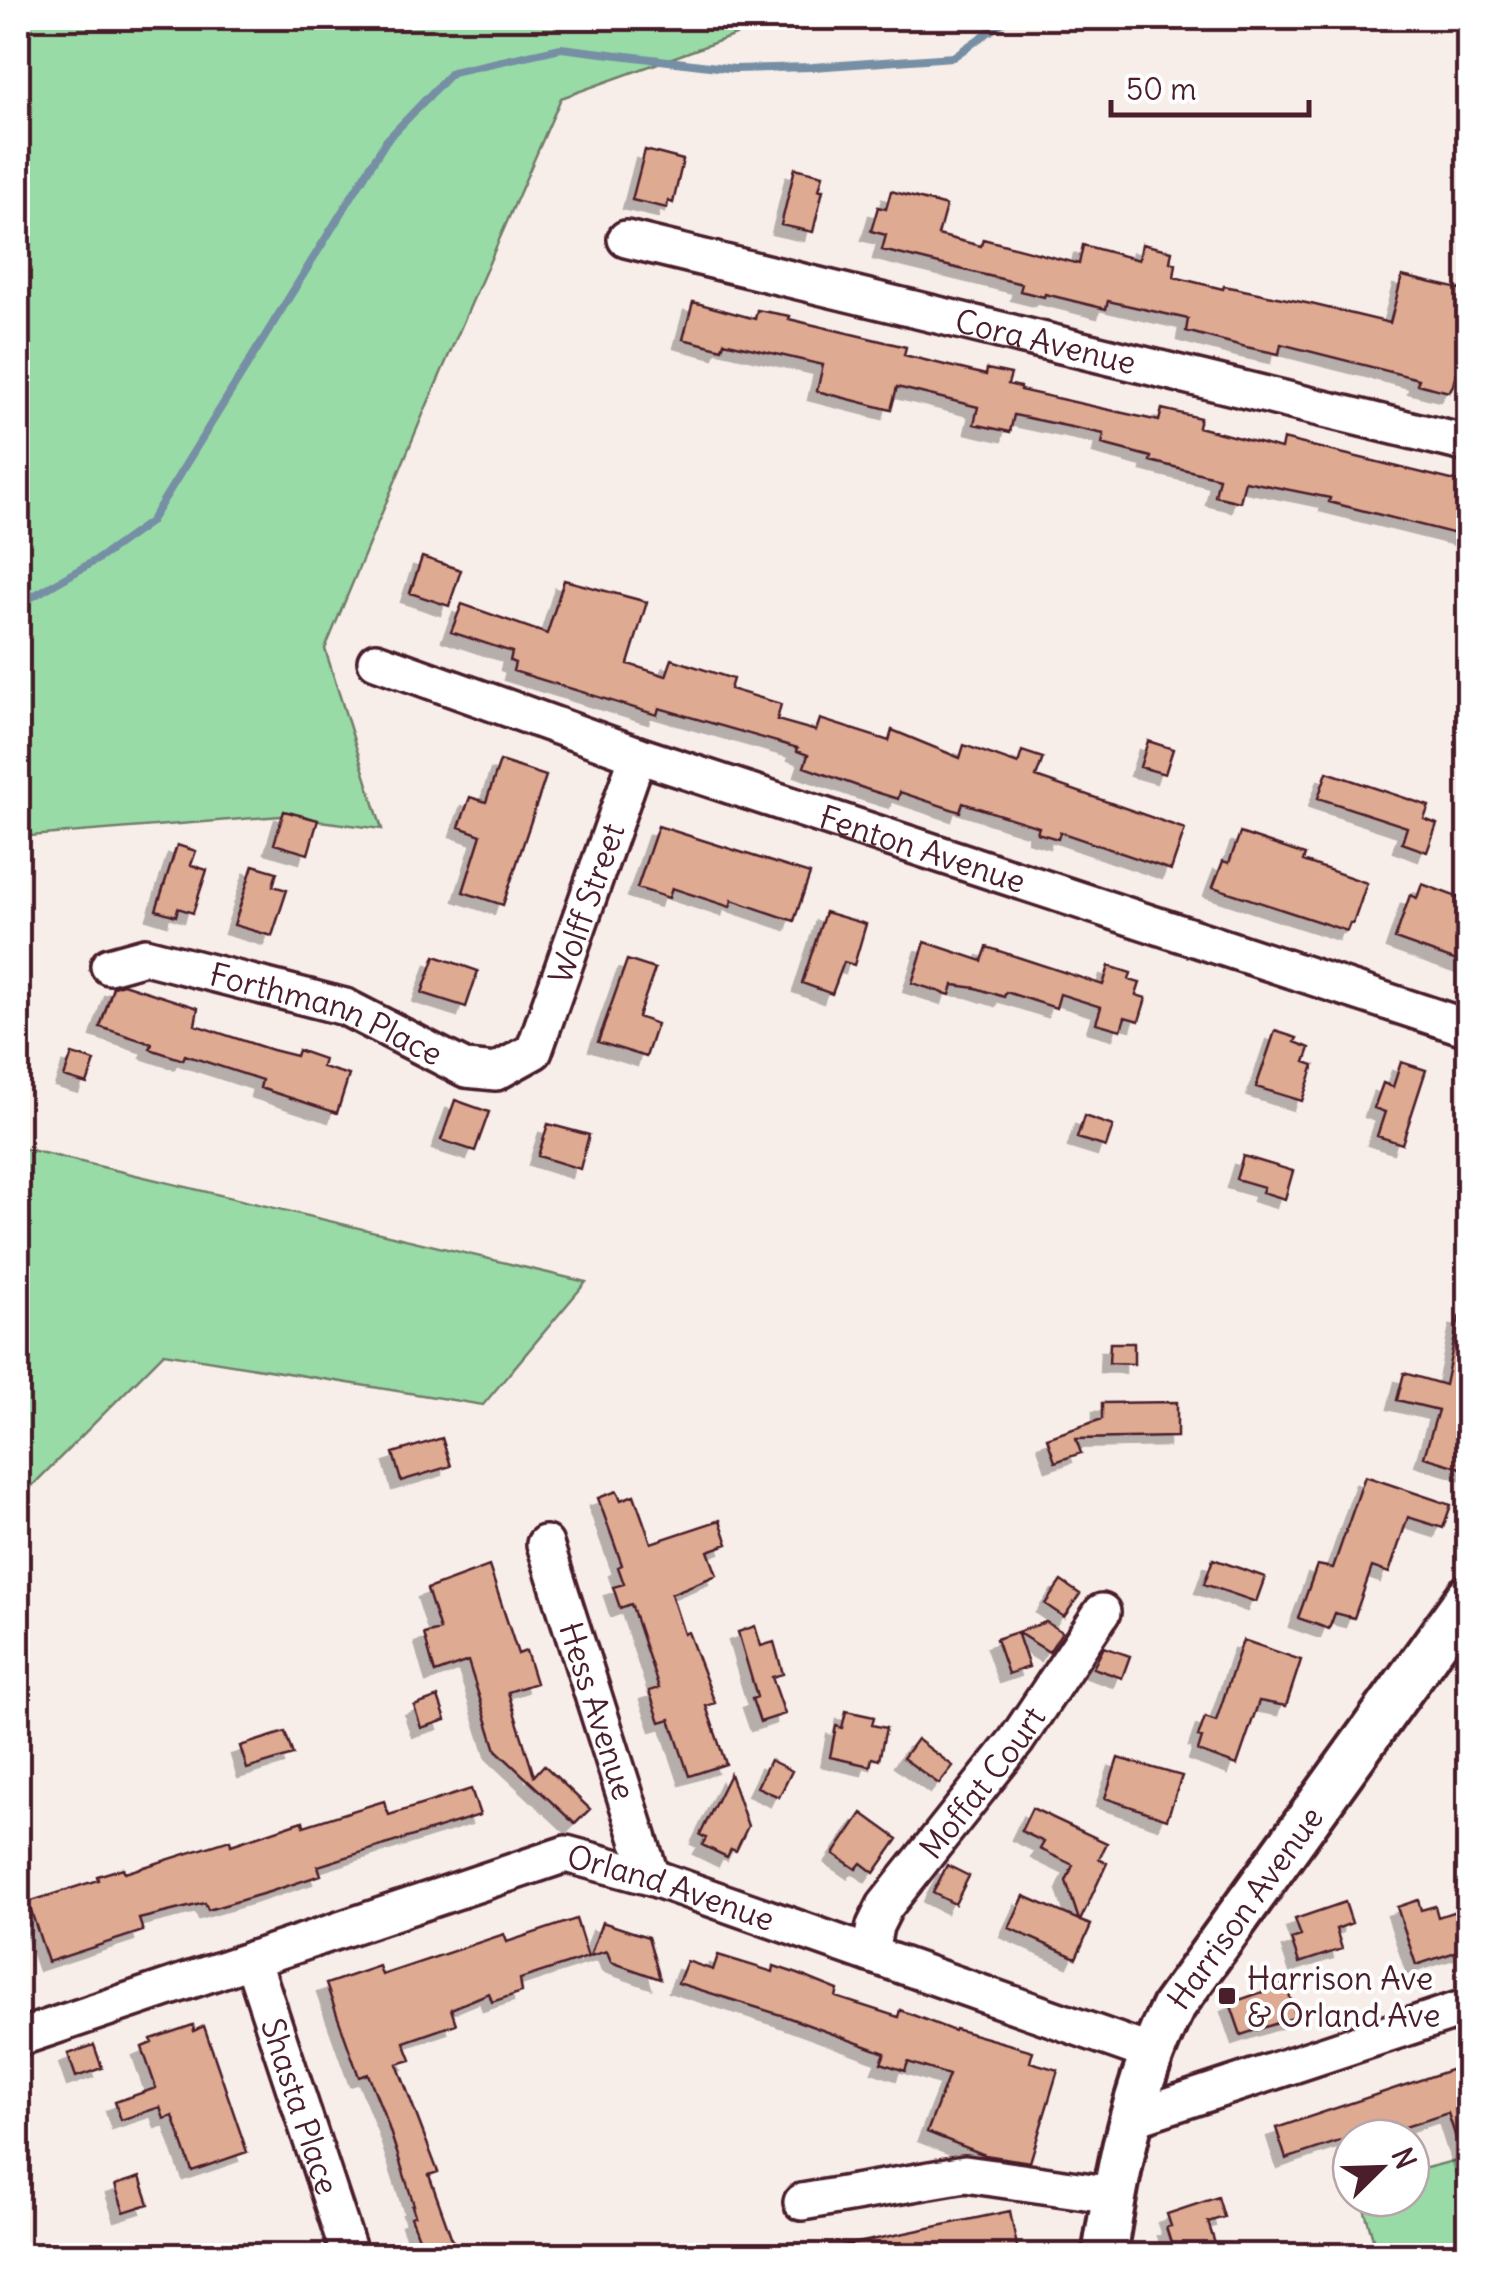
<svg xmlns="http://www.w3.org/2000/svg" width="1486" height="2273" font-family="Delius,sans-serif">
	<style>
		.green { fill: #98dba7; stroke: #717d69; stroke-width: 2.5 }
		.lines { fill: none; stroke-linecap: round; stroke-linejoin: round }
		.stream { stroke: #768fa4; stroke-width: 8 }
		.building { fill: #deaa92; stroke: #4a1f2b; stroke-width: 2.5; filter: url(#shadow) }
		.minor-casing { stroke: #4a1f2b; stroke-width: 42 }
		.major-casing { stroke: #4a1f2b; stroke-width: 50 }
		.minor { stroke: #fff; stroke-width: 35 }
		.major { stroke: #fff; stroke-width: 42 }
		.poi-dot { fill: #4a1f2b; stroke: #fff; stroke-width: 4 }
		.labels { text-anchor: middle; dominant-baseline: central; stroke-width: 8; stroke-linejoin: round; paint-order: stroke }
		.street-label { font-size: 32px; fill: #4a1f2b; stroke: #fff }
		.poi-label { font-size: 32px; fill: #4a1f2b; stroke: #fff; text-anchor: start }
	</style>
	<defs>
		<filter id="shadow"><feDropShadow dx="-9" dy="9" stdDeviation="0" flood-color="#0004"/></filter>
	</defs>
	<rect width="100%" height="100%" fill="#f8eee9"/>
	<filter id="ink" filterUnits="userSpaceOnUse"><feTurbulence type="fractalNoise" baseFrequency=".01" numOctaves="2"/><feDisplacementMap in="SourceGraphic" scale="20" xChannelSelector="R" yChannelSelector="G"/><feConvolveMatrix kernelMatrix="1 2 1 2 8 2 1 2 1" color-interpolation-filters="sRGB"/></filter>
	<g filter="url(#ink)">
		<path class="green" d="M18 18H783L561 98 424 412 325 649 382 829 281 816 18 837Z
			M18 1147 586 1282 483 1405 164 1353 18 1500Z
			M1468 2157V2255H1378L1361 2198H1411V2172Z"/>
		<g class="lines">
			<path class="stream" d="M18 605 98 559 150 522 386 141 452 72 561 48 734 69 813 67 953 57 1009 18"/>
		</g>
		<path class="building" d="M645 150 683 160 673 203 668 201 667 208 632 200Z
			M795 168 823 175 819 190H823L813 232 781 225Z
			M891 191 946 206 938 235 981 246 983 239 1079 264 1083 245 1139 260 1142 244 1172 251 1170 262 1176 264 1174 277 1223 289 1224 286 1311 304 1390 323 1402 276 1468 291V325L1453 385 1449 392 1417 384 1419 379 1281 344 1279 354 1246 347 1186 331 1188 319 1108 301 1106 309 1045 294 1044 297 1020 291 1022 284 882 250 886 235 871 231 878 207 886 209Z
			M693 302 755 319 757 310 790 316 789 319 906 347 904 355 986 375 987 369 1011 374 1008 384 1020 387V390L1159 421 1162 409 1200 418 1198 427 1281 449 1283 439 1468 484V537L1329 502 1330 498 1245 481 1240 502 1215 496 1219 478 1150 461 1151 457 1102 444 1104 434 1014 415 1010 432 974 424 978 407 897 387 891 410 817 391 823 365 724 342 722 349 683 339Z
			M422 557 461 570 449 606 410 593Z
			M564 580 647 602 628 664 666 676 672 659 733 679 730 689 781 704 777 720 816 731 820 719 889 741 892 730 960 758 964 745 1018 764 1022 751 1043 758 1036 777 1185 829 1171 870 1060 832 1058 839 1037 833 1039 827 963 803 960 812 900 792 898 799 866 789 804 767 808 755 797 751 798 748 659 708 657 715 513 671 515 663 510 661 512 652 451 632 462 604 547 634Z
			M1148 741 1173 749 1165 774 1140 767Z
			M500 761 546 776 503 905 463 892 481 835 459 827 470 797 486 802Z
			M1327 772 1429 806 1424 819 1437 824 1427 852 1402 843 1407 827 1318 798Z
			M284 811 318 820 308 854 274 844Z
			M658 826 810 874 794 921 732 900 730 907 672 888 669 898 637 888Z
			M1240 833 1305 855 1303 861 1367 883 1353 924 1350 923 1347 931 1213 887 1223 861 1229 863Z
			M177 845 196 851 191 865 207 870 193 913 178 908 176 916 156 910Z
			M253 865 277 872 273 886 287 890 272 936 234 925Z
			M1422 884 1468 901V965L1395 939 1410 895 1417 898Z
			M825 912 866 924 854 965 844 962 832 994 802 983Z
			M925 942 982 961 987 947 1103 985 1109 966 1131 973 1129 980 1140 983 1136 995 1146 998 1139 1021 1125 1017 1121 1030 1096 1023 1101 1007 1060 994 1056 1008 1006 992 1004 997 976 988 953 985 950 995 912 983Z
			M435 956 478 971 466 1007 422 993Z
			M627 960 655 969 638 1017 657 1024 646 1057 598 1042Z
			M123 984 198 1008 195 1025 272 1050 296 1056 298 1050 324 1059 322 1067 349 1075 337 1113 260 1088 262 1080 185 1055 183 1060 150 1049 152 1044 100 1027 113 987Z
			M1275 1031 1297 1038 1295 1042 1310 1048 1305 1062 1314 1065 1302 1101 1256 1087Z
			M72 1054 95 1061 87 1084 64 1077Z
			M1401 1062 1426 1070 1402 1144 1377 1136 1385 1112 1374 1108 1383 1083 1393 1087Z
			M455 1100 489 1112 475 1151 441 1140Z
			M1084 1116 1113 1126 1106 1147 1077 1138Z
			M548 1124 589 1135 580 1169 538 1156Z
			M1243 1156 1293 1171 1285 1199 1262 1192 1264 1187 1236 1179Z
			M1459 1317 1468 1318V1470L1424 1457 1438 1410 1397 1400 1404 1373 1445 1385Z
			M1110 1343H1134V1364L1109 1363Z
			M1177 1402V1437L1076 1439 1081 1453 1055 1462 1047 1438 1102 1419V1403Z
			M442 1438 451 1466 401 1481 393 1453Z
			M1365 1476 1451 1505 1443 1528 1408 1517 1389 1573 1372 1567 1354 1618 1335 1613 1329 1629 1298 1618 1317 1565 1333 1568Z
			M617 1491 621 1500 634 1495 651 1543 720 1520 728 1544 708 1551 717 1575 671 1594 684 1634 688 1632 715 1703 706 1706 726 1764 689 1776 670 1719 660 1722 649 1691 659 1688 631 1604 620 1608 613 1587 624 1584 618 1567 622 1565 598 1498Z
			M1213 1559 1265 1577 1256 1602 1204 1584Z
			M489 1566 518 1654 526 1651 536 1683 508 1692 534 1776 544 1765 590 1809 575 1824 496 1750 468 1661 435 1673 424 1634 440 1630 427 1589Z
			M1061 1581 1080 1594 1064 1617 1045 1604Z
			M1046 1622 1062 1632 1049 1652 1017 1632Z
			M755 1626 761 1646 774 1642 783 1674 772 1677 785 1714 760 1722 752 1699 757 1697 738 1632Z
			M1017 1632 1029 1667 1008 1674 996 1639Z
			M1243 1640 1301 1660 1286 1706 1259 1701 1237 1765 1198 1751 1202 1738 1198 1737 1205 1717 1216 1721Z
			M1104 1647 1130 1656 1122 1678 1093 1668Z
			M438 1697 446 1720 421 1728 414 1706Z
			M846 1711 874 1717 872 1725 886 1728 879 1760 872 1758 870 1766 830 1757 836 1726 842 1728Z
			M285 1732 293 1755 247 1769 240 1746Z
			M917 1739 953 1766 939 1784 903 1758Z
			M1118 1758 1182 1776 1167 1819 1105 1798Z
			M770 1760 792 1771 779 1797 757 1787Z
			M730 1774 748 1826 736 1851 731 1849 727 1857 702 1845 706 1838 700 1835Z
			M471 1789 480 1815 318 1866 321 1875 269 1892 208 1910 205 1903 139 1919 143 1931 48 1962 28 1902 98 1880 97 1876 123 1868 125 1873 230 1840 231 1845 303 1821 304 1826 384 1801 389 1815Z
			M1032 1808 1107 1843 1099 1859 1107 1863 1080 1921 1091 1925 1076 1958 1009 1928 1024 1896 1079 1920 1066 1881 1073 1865 1040 1849 1044 1842 1021 1831Z
			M862 1813 898 1839 874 1873 861 1863 856 1869 834 1854Z
			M947 1865 969 1876 955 1904 933 1893Z
			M1418 1900 1421 1910 1435 1906 1438 1917 1468 1907V1948L1416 1965 1397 1907Z
			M1345 1902 1352 1923 1336 1929 1342 1949 1299 1963 1291 1939 1301 1936 1295 1919Z
			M576 1919 588 1957 520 1979 522 1992 492 2002 489 1993 451 2009 456 2024 404 2042 411 2060 397 2064 438 2172 429 2175 458 2256H426L411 2217 415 2215 412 2206 414 2205 387 2122 368 2074 359 2077 326 1984 379 1966 382 1975 504 1934 507 1942Z
			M602 1922 648 1937 660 1979 611 1962 607 1951 590 1956Z
			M718 1955 773 1972 774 1966 798 1974 838 1990 836 1997 898 2017 900 2010 954 2031 955 2029 1033 2051 1030 2062 1058 2070 1030 2162 985 2155 927 2132 949 2075 908 2062 905 2071 881 2063 885 2053 784 2016 678 1983 687 1961 713 1970Z
			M1286 1984 1296 2017 1241 2035 1230 2003Z
			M193 2025 194 2031 204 2026 247 2152 192 2171 173 2116 164 2119 160 2107 121 2120 115 2102 156 2088 142 2047 152 2043 151 2039Z
			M94 2045 102 2068 76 2077 68 2054Z
			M1468 2064V2162L1464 2163 1448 2113 1396 2130 1394 2123 1286 2159 1276 2128Z
			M140 2177 149 2204 124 2212 115 2185Z
			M1218 2197 1224 2217 1208 2222 1219 2256H1175L1166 2227 1171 2226 1167 2214Z
			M1010 2211 1019 2256H844L843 2246Z"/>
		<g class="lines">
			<g class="minor-casing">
				<g id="minor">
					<path id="s1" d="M626 239 1468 444"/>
					<path id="s2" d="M376 661 638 755 1468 1028"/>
					<path id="s3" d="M109 966 145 956 345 1007 466 1069 496 1072 534 1051 638 755"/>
					<path id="s4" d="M545 1544 651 1877"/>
					<path id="s5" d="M870 1954 875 1926 885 1906 1016 1741 1102 1612"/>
					<path id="s6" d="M252 1959 350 2256"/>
					<path id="s7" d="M18 2038 566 1854 651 1877 1151 2053"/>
					<path d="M1129 2119 1468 2007"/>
					<path d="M802 2202 965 2174 1114 2195"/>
				</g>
			</g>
			<g class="major-casing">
				<g id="major">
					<path id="s8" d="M1104 2256C1118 2169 1133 2086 1173 2007L1468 1597"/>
				</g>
			</g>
			<use href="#minor" class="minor"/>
			<use href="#major" class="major"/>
		</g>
	</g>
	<rect class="poi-dot" x="1217" y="1986" width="20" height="20" rx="5"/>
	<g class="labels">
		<g class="street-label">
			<text stroke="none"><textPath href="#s1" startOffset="432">Cora Avenue</textPath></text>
			<text stroke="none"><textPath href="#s2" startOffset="578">Fenton Avenue</textPath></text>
			<text stroke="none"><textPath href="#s3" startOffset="610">Wolff Street</textPath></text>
			<text stroke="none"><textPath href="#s3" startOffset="228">Forthmann Place</textPath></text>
			<text stroke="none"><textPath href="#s4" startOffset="175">Hess Avenue</textPath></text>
			<text stroke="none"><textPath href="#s5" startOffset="208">Moffat Court</textPath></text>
			<text stroke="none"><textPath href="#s7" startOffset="688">Orland Avenue</textPath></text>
			<text stroke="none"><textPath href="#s8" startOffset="382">Harrison Avenue</textPath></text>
			<text stroke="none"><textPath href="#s6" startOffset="155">Shasta Place</textPath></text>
		</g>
		<g class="poi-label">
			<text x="1247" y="1978">Harrison Ave<tspan x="1247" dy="37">&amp; Orland Ave</tspan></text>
		</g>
	</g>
	<rect width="1486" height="2273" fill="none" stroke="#fff" stroke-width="60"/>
	<rect x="30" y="30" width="1426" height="2213" fill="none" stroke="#4a1f2b" stroke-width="4" filter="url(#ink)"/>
	<g transform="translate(1381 2168) rotate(67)"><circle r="48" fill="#ffffff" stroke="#b7a5aa" stroke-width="2.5"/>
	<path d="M0-8L18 38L0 25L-18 38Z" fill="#4a1f2b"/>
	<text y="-15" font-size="28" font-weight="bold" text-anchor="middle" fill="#4a1f2b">N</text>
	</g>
	<path d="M1111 100v15h198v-15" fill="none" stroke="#4a1f2b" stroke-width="5"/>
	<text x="1126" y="100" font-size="30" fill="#4a1f2b" stroke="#ffffff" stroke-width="8" paint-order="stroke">50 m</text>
</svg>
